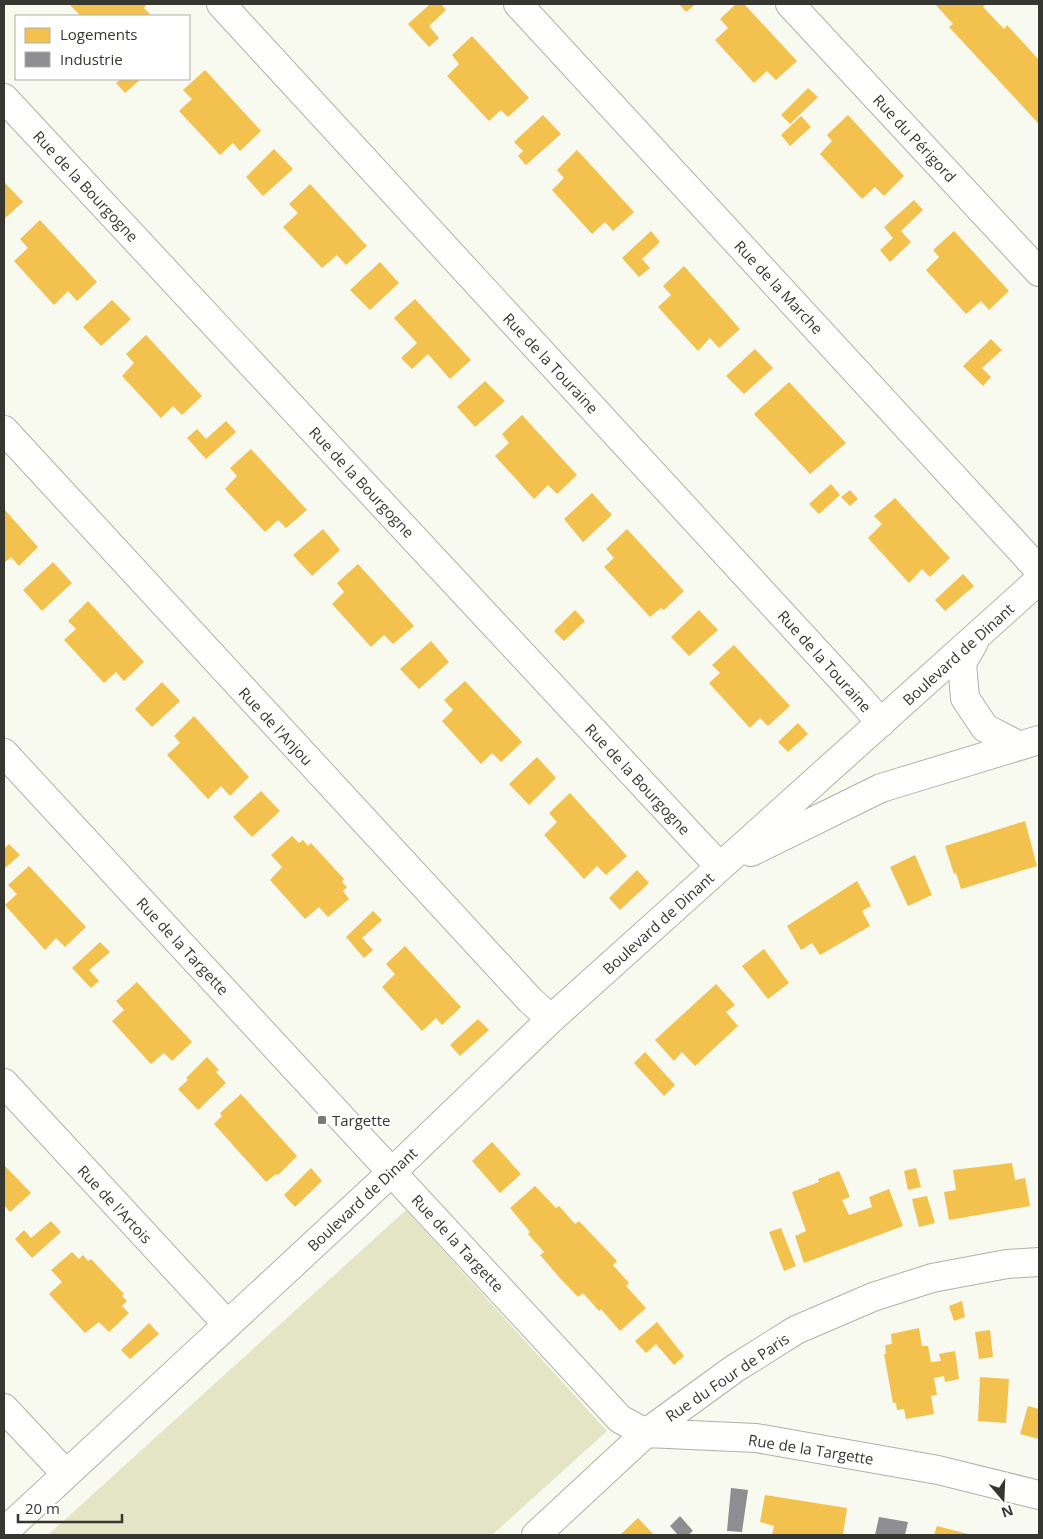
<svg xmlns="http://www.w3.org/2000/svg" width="1043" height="1539" font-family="'Open Sans',sans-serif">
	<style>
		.green { fill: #e3e5c4 }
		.homes { fill: #f2c14e }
		.industry { fill: #8d8d92 }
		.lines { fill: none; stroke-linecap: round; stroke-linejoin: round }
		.minor-casing { stroke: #b0b1aa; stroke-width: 30 }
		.minor { stroke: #fefefd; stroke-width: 28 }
		.poi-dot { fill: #7a7b73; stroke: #fff; stroke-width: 2 }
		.labels { text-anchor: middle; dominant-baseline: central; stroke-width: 5; stroke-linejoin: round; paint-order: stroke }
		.street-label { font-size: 15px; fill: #363730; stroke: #fff }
		.poi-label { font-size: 15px; fill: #363730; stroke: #fff; text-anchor: start }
	</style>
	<rect width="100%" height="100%" fill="#f8f9ef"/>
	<path class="green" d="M406 1210 607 1431 492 1535H48Z"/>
	<path class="homes" d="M69 4H144L146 6 144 8 150 14 148 16H81Z
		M430 4H441L446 10 429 26 439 38 429 47 408 24Z
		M679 4H696L686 12Z
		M736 4H744L797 61 776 80 767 71 754 83 715 40 728 28 720 19Z
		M935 4H986L983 7 1004 29 1007 25 1039 60V124L949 27 953 24Z
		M472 36 529 98 508 117 501 110 489 121 447 76 459 64 452 55Z
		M205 70 261 131 240 151 233 143 220 155 179 111 192 99 183 90Z
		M121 79H141L125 93 116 83Z
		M808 88 818 97 790 124 781 115Z
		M543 115 561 134 526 165 518 156 523 151 514 142Z
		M848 115 904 176 884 196 875 187 862 199 820 154 832 141 827 135Z
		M801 116 811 127 790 146 781 135Z
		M274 149 293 169 263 196 246 177Z
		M577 150 634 212 613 231 605 222 592 234 552 190 564 178 557 170Z
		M5 183 23 202 4 219V184Z
		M310 184 367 246 346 265 337 255 322 268 283 227 298 213 289 204Z
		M914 200 923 210 901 231 911 242 890 262 880 250 893 238 884 227Z
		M40 220 97 282 77 301 68 291 54 305 14 261 28 248 20 239Z
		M651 231 660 242 642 259 650 268 639 277 622 258Z
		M954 231 1009 291 989 310 981 301 966 314 926 270 939 257 933 250Z
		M380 262 399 283 370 310 350 290Z
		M684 266 740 329 719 348 710 338 698 351 658 307 671 295 663 286Z
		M415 299 471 360 450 379 428 354 412 369 401 358 417 343 394 318Z
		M112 300 131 319 101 346 83 327Z
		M146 335 202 396 182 415 173 406 161 418 122 376 134 363 126 354Z
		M991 339 1002 350 982 368 991 377 983 386 963 366Z
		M755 349 773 368 744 394 726 376Z
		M485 381 505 401 475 427 457 407Z
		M789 382 846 443 810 474 754 414Z
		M522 415 577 475 557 494 548 485 534 499 495 456 509 443 502 434Z
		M226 421 236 432 206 459 187 438 197 429 206 439Z
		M251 449 307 510 286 528 278 520 265 532 225 489 237 476 230 468Z
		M831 484 840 495 819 514 809 504Z
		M850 490 858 499 850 506 841 497Z
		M592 493 612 515 583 542 564 519Z
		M895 498 950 558 930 577 922 569 909 583 868 538 882 524 874 516Z
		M4 509 38 547 19 566 11 557 4 563Z
		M323 529 340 550 312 576 293 555Z
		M627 529 684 591 664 610 661 608 650 617 604 567 614 558 606 549Z
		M53 562 72 583 42 611 23 590Z
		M358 564 414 626 393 644 384 635 371 647 332 604 344 592 337 583Z
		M963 574 974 586 945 611 935 600Z
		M88 601 144 662 124 681 116 672 104 683 64 640 76 629 68 621Z
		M575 610 585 621 564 641 554 631Z
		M699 610 718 630 689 656 671 637Z
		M431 641 449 662 419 689 400 669Z
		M734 645 790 706 768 726 760 718 750 728 709 683 720 673 712 665Z
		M465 681 522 742 501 762 492 753 481 764 442 721 453 710 444 700Z
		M162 682 180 701 152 727 135 709Z
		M194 716 249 777 230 796 221 786 208 799 167 755 180 743 174 736Z
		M798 723 808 734 788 752 778 742Z
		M537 757 556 778 529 805 509 784Z
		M261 791 280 811 252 837 233 817Z
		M570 793 627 856 606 875 597 866 584 879 544 835 557 822 549 813Z
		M1025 821 1037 866 961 889 956 873 954 874 945 846Z
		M292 836 299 843 303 840 308 846 311 843 344 879 342 882 347 887 343 891 349 899 328 917 319 907 305 919 270 880 282 867 271 855Z
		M9 844 20 855 4 869V849Z
		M915 855 932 895 908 906 890 867Z
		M29 866 86 927 65 947 56 938 45 950 5 905 17 894 8 885Z
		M637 870 649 883 620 910 609 898Z
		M857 881 871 906 862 911 870 926 820 955 812 943 801 950 787 926Z
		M373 911 382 920 362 938 373 950 364 958 346 937Z
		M100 942 110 952 89 970 99 981 91 988 72 968Z
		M405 946 461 1007 442 1025 436 1018 422 1031 382 987 395 974 386 964Z
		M764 949 789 983 768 999 742 966Z
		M137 982 192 1042 172 1061 164 1053 151 1064 112 1021 124 1010 116 1001Z
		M716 984 735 1005 726 1012 738 1026 695 1066 682 1052 674 1061 655 1040Z
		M478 1019 489 1030 460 1056 450 1045Z
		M645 1052 675 1085 664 1096 634 1063Z
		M207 1057 219 1070 216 1072 226 1083 198 1110 178 1089 188 1080 186 1078Z
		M241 1094 297 1156 278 1175 276 1174 266 1182 214 1124 222 1116 220 1113Z
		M492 1142 521 1174 500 1193 472 1161Z
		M1012 1163 1015 1180 1025 1178 1030 1206 949 1220 944 1192 956 1190 953 1170Z
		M4 1165 31 1193 10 1212 4 1205Z
		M311 1168 322 1181 295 1207 284 1195Z
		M916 1168 921 1187 908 1190 904 1171Z
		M839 1171 850 1197 842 1200 849 1215 872 1207 869 1197 889 1189 903 1226 804 1263 795 1236 806 1231 792 1192 819 1182 818 1179Z
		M535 1186 556 1208 559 1206 575 1224 579 1221 617 1261 613 1265 629 1283 626 1286 646 1308 620 1331 601 1309 599 1311 583 1293 578 1297 559 1277 540 1255 544 1252 528 1234 530 1232 510 1208Z
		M927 1196 935 1223 919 1227 912 1199Z
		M51 1221 61 1232 32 1258 15 1239 24 1230 31 1238Z
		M781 1228 796 1266 784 1271 769 1232Z
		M72 1252 79 1259 83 1255 88 1261 91 1259 124 1294 122 1296 127 1301 122 1306 129 1313 109 1332 99 1322 85 1333 49 1294 62 1282 51 1270Z
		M962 1301 965 1317 954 1321 949 1306Z
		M657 1322 684 1356 674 1365 656 1344 646 1353 635 1341Z
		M149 1323 159 1334 130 1359 121 1350Z
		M919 1328 922 1346H928L931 1362 941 1361 939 1354 955 1351 959 1379 945 1382 944 1376 934 1378 937 1395 931 1396 934 1414 906 1419 904 1409 897 1410 896 1403H893L884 1354H886L885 1345 892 1344 891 1334Z
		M990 1330 993 1357 979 1359 975 1332Z
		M980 1377 1009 1379 1006 1423 978 1421Z
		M1028 1406 1039 1409V1439L1020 1434Z
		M765 1495 847 1508 843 1535H772L774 1526 760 1522Z
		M638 1518 654 1535H620Z
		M937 1526 972 1535H934Z"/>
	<path class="industry" d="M731 1488 748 1490 742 1532 727 1531Z
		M680 1516 693 1531 688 1535H678L670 1526Z
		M879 1517 908 1522 905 1535H875Z"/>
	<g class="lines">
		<g class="minor-casing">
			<path id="minor" d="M221 4 861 700 881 723
				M518 4 1039 570
				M790 4 1039 272
				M4 98 720 867
				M4 430 530 1000 551 1019
				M974 642 962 663 965 698 985 728 1020 746
				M4 753 620 1419 646 1433 756 1438 938 1470 1039 1495
				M751 852 881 788 1039 740
				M4 1083 227 1324
				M4 1408 66 1474
				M4 1532 392 1172 551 1019 1039 580
				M536 1535 646 1433 734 1369 796 1330 873 1297 932 1278 1007 1264 1039 1262"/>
		</g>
		<use href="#minor" class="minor"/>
	</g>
	<rect class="poi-dot" x="317" y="1115" width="10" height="10" rx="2.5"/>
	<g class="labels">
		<g class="street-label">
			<text transform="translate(915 138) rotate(47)">Rue du Périgord</text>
			<text transform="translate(86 186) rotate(47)">Rue de la Bourgogne</text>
			<text transform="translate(779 287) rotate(47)">Rue de la Marche</text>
			<text transform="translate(551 363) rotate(47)">Rue de la Touraine</text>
			<text transform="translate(362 482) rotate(47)">Rue de la Bourgogne</text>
			<text transform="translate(958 654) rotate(-42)">Boulevard de Dinant</text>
			<text transform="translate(825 661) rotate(48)">Rue de la Touraine</text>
			<text transform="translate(276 726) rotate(47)">Rue de l'Anjou</text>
			<text transform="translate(638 779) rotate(47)">Rue de la Bourgogne</text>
			<text transform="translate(658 923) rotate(-42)">Boulevard de Dinant</text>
			<text transform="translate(183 946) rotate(47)">Rue de la Targette</text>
			<text transform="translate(362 1199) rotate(-43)">Boulevard de Dinant</text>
			<text transform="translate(115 1204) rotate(47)">Rue de l'Artois</text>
			<text transform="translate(458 1243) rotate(47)">Rue de la Targette</text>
			<text transform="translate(727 1377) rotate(-34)">Rue du Four de Paris</text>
			<text transform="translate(811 1449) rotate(9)">Rue de la Targette</text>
		</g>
		<g class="poi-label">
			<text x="332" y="1120">Targette</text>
		</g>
	</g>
	<rect width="1043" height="1539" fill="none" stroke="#363730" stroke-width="10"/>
	<rect x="15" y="15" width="175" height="65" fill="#ffffff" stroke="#afafac"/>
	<rect x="25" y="28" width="25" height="15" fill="#f2c14e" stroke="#afafac"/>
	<text x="60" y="40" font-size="15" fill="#363730">Logements</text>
	<rect x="25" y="52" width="25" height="15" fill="#8d8d92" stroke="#afafac"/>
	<text x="60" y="65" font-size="15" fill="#363730">Industrie</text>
	<g transform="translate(1003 1499) rotate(161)" stroke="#ffffff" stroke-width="4" paint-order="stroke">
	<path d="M0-4L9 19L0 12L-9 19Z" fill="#363730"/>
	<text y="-8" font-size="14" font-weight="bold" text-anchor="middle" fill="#363730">N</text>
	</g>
	<path d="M18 1514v8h104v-8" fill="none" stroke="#363730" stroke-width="2.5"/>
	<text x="25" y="1514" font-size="15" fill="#363730" stroke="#ffffff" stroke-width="4" paint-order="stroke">20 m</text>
</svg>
